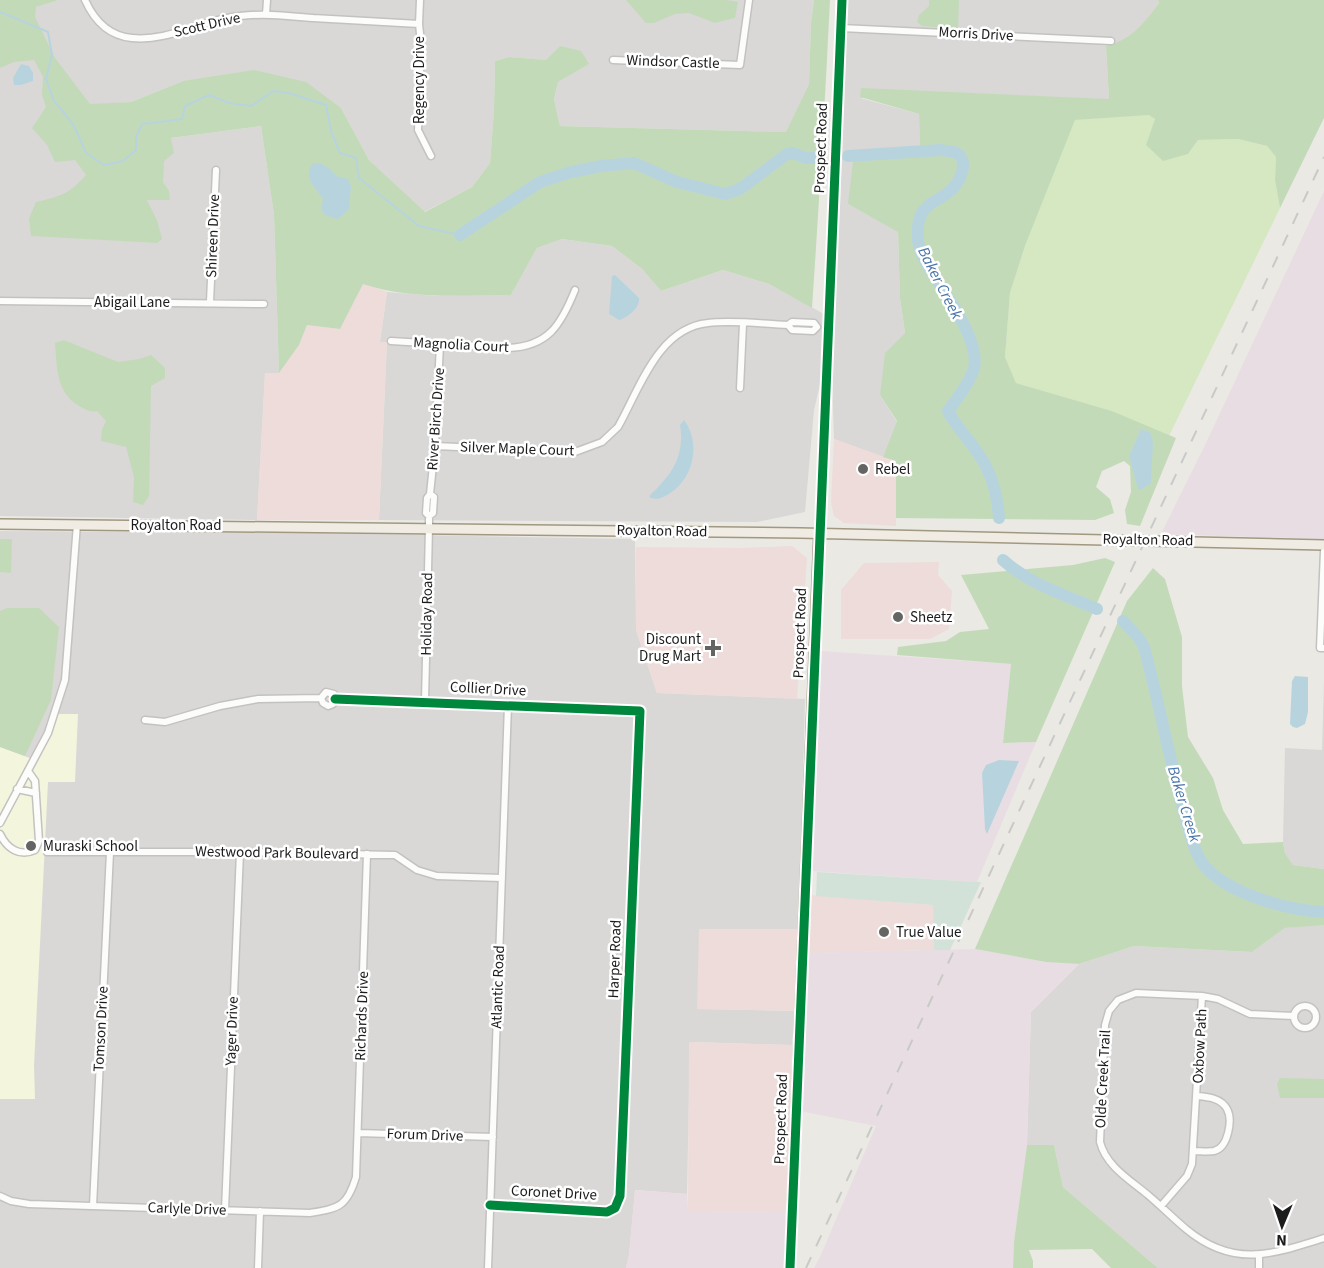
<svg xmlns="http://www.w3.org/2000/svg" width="1324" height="1268" font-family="'Source Sans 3',sans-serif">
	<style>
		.residential { fill: #d9d8d6 }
		.commercial { fill: #eddcd9 }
		.industrial { fill: #e8dde3 }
		.education { fill: #f4f5dd }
		.grass { fill: #d5e8c2 }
		.forest { fill: #c3dab9 }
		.wetland { fill: #d2e2d8 }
		.water { fill: #b7d4de }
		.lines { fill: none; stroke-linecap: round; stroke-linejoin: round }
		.stream { stroke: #b7d4de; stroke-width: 2 }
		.river { stroke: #b7d4de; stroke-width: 12 }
		.minor-casing { stroke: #c3c2c0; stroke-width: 9 }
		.tertiary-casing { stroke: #c3c2c0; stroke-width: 10 }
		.primary-casing { stroke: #a09881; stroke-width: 12 }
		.minor { stroke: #fcfcfb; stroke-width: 6 }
		.tertiary { stroke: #fcfcfb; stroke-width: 8 }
		.primary { stroke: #f0ece3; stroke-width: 9 }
		.rail { stroke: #c9c9c8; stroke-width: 2; stroke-dasharray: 12 12; stroke-linecap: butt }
		.cycleway-casing { stroke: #fff; stroke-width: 13 }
		.cycleway { stroke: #00873e; stroke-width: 9 }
		.poi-dot { fill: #646462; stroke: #fff; stroke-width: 2 }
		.labels { text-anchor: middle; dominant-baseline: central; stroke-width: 5; stroke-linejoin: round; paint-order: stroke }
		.street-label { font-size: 15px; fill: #1c1c1c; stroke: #fff }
		.poi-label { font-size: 15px; fill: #1c1c1c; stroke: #fff; text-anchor: start }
		.water-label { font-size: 16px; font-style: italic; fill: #4975ab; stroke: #fff }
	</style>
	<rect width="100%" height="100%" fill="#eae9e4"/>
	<path class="residential" d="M59 0H814L811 23 809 84 787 132 560 126 554 99 558 82 588 64 509 57 495 61 494 110 490 163 472 187 424 212 369 160 341 108 183 81 131 102 89 105 157 140 261 126 274 215 279 373 265 374 257 520 0 516V64L35 17V7Z
		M847 0H1158L1159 3 1139 29 1121 42 1106 46 1109 99 860 98 919 114 920 155 848 204 898 231 900 298 905 333 880 395 897 422 883 457 834 439 832 375 834 276Z
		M562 239 612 246 642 269 661 291 723 270 769 284 824 314 822 376 814 410 805 512 757 522 379 520 387 342H380L387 292 436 296 511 295 537 248Z
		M0 531 308 533 635 539 636 630 657 693 805 699 799 929 697 1009 795 1011 792 1045 690 1042 687 1194 635 1190 629 1255 626 1268H0Z
		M1324 681V869L1293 865 1285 853 1283 842 1285 748 1322 750Z
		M1309 925H1324V1268H1158L1063 1187 1054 1145H1027L1031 1012 1079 964 1134 946 1252 952 1285 928Z"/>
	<path class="commercial" d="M363 283 387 292 380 342H387L379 520H257L265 373H279L299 345 307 325 340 329Z
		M834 439 896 461V526L844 523 834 516 831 503Z
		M792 546 807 558 797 699 657 693 636 630V547L741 548Z
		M939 562 938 575 952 591 949 629 930 639H841V590L864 563Z
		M810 895 933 905 934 950 808 953Z
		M699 929H799L795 1011 697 1009Z
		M689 1042 792 1045 789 1211 688 1212Z"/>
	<path class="industrial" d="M1324 191V539L1161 534 1206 443Z
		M821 651 1011 664 1003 743 1036 742 977 882 811 871Z
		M975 949 1046 962 1079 964 1031 1012 1027 1145 1014 1242 1013 1268H814L820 1257 876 1126 800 1111 808 953Z
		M635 1190 687 1194 688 1212 789 1211 786 1268H626L629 1255Z"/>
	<path class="education" d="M58 714H78L75 782H48L34 1066 35 1099H0V747L38 761Z"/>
	<path class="grass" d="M1149 114 1155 119 1188 154 1198 140 1238 139 1267 146 1276 157 1275 180 1280 208 1169 436 1112 411 1016 383 1005 357 1010 293 1025 246 1074 120Z"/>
	<path class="forest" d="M0 0H59L36 7 35 17 55 58 90 104 131 102 183 81 254 70 306 82 341 108 369 160 425 212 472 187 490 163 494 110 495 61 509 57 546 60 560 46 581 51 589 64 558 82 554 99 560 126 786 132 809 84 811 23 814 0H830C825 103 819 205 812 308L769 284 723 270 661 291 642 269 612 246 562 239 537 248 511 295C461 295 410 300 363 284L340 329 307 325 299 345 279 373 274 215 261 126 171 138 174 153 164 161 163 182 169 191 170 200H147L157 220 162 239 157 243 31 236 29 218 36 202C61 196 69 194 86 175L75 160 55 162 47 145 32 128 46 107 42 95 43 77 34 60 14 62 0 68Z
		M626 0H727L738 2 735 18 715 23 689 13 675 14 654 23H646Z
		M929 0H959L958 29 922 26 917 22 919 15 929 6Z
		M1158 0H1324V118L1280 208 1275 180 1276 157 1267 146 1238 139 1198 140 1188 154 1163 161 1146 145 1155 119 1149 115 1075 120 1025 246 1010 293 1005 357 1016 383 1112 411 1176 438 1140 526 1127 524 1125 510 1131 492 1130 466 1124 461 1102 471 1096 487 1110 499 1114 513 1095 520 896 518V461L883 457 897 421 880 395 885 353 905 333 900 298 898 232 848 204 853 161 920 155 919 114 860 97 861 88 1109 99 1106 46C1133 39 1143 24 1159 3Z
		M64 340 118 362 139 359 151 355 165 368V378L151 386 149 496 143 505 133 502 134 477 126 447 101 441 102 429 106 421 97 411C89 412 86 410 79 406 56 392 57 368 55 343Z
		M0 539H12L11 573 0 572Z
		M1105 558 1115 562 1036 742 1003 743 1011 664 897 655 898 647 946 641 960 632 989 629 961 575 1073 565Z
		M1153 568 1165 579 1182 637V686L1188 737 1213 778 1223 810 1243 844 1283 842 1285 853 1293 865 1324 869V925L1285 928 1252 952 1134 946 1079 964 1046 962 975 949 1127 601Z
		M7 608H39L59 627 51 700 25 756 0 747V611Z
		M1280 1078 1324 1079V1098H1280L1277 1084Z
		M1027 1145H1054L1063 1187 1158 1268H1111L1092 1249 1029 1250 1033 1261V1268H1013L1014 1242Z"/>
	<path class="wetland" d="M817 872 977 882H981L950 950H934L933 905 816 896Z"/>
	<path class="water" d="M21 64 29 66 33 73V81L21 85H14L13 78Z
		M313 163 322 164 330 169 336 176 348 179 351 186 349 209 338 219C324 216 319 214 323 199 315 186 302 179 313 163Z
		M615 275 639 298C640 308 628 317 619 320L609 314 612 276Z
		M684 420C702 444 693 481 667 495 661 499 656 500 649 497 652 492 656 490 659 486 677 468 684 449 680 425Z
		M1141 429 1150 432 1153 442 1151 483 1141 490 1138 489 1129 456Z
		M1295 676 1308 677V712L1305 724 1297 728 1293 727 1290 724 1292 681Z
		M999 760 1019 761 987 834 985 829 982 773 986 765Z"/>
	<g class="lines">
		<path class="stream" d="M0 12 48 32 52 55 46 79 54 101 73 124 86 153 104 165 123 161 136 150V137L142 124 182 119 185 106 209 95 229 103 251 106 273 91 289 93 326 105 331 131 340 153 356 158 359 178 419 226 460 235"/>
		<path class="river" d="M848 156 941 150C945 151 951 151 955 152 971 160 960 182 950 191 940 200 925 203 920 217 917 223 918 233 918 240 919 253 928 266 935 277 949 299 980 342 974 368 970 383 957 398 948 411 955 425 966 436 975 449 991 470 997 492 999 518
			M460 235 540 182 571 172 601 166 634 163 677 182 725 194 740 189 787 154 793 153 806 158H821
			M1003 560C1029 584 1065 595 1097 609
			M1123 621 1138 637 1144 647C1159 702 1169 758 1184 812 1189 829 1193 850 1203 864 1225 893 1289 911 1324 912"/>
		<g class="minor-casing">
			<path id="minor" d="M85 0C94 20 109 36 132 38 169 42 203 19 240 16 264 13 289 16 313 18 348 20 384 22 419 24
				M420 0 419 24 421 43 418 130 431 156
				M266 15 267 0
				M841 28 1111 41
				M613 60 740 65 749 0
				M0 301 264 304
				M210 302 216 170
				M792 322 814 323 817 327 813 331 792 330 788 325Z
				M391 341 507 348C548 347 561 325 575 290
				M740 388 743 324
				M435 446 575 452 602 442 618 427C640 388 658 328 708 323 734 320 762 324 788 325
				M430 494 435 446 440 344
				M1324 551 1320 648H1324
				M335 699 640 711 620 1196 615 1208 607 1212 490 1205
				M425 701 429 527V516L433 513 434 497 430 494 427 498 426 513 429 516
				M145 720 165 722 220 706 258 699 321 698 326 692 334 694 335 699 333 704 328 706 323 703 321 698
				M17 789 36 793
				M0 823 48 733 65 680 77 524
				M0 834C7 849 20 857 35 850L39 841 35 781 28 771
				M47 852H240L395 855 417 870 437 876 502 878
				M1294 1017a11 11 0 1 1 22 0a11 11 0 1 1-22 0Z
				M1294 1016 1250 1014 1218 999 1202 996 1136 993 1118 1000 1109 1011 1105 1025 1100 1142C1106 1166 1130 1180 1148 1195 1161 1206 1173 1218 1186 1229 1233 1268 1271 1255 1324 1238
				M358 1133 493 1137
				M1194 1151C1200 1151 1208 1152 1214 1151 1228 1148 1233 1120 1227 1109 1221 1098 1208 1097 1197 1096
				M0 1196 11 1201 29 1204 310 1213C339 1208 347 1207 356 1177L367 854
				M93 1206 110 852
				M1161 1206 1187 1176 1192 1164 1202 996
				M225 1210 240 852
				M1259 1256V1268
				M258 1268 260 1211
				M488 1268 508 705"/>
		</g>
		<g class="tertiary-casing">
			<path id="tertiary" d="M819 533 842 0"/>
		</g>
		<g class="primary-casing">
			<path id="primary" d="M0 524 800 533 1324 545
				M790 1268 819 533"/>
		</g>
		<use href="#minor" class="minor"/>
		<use href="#tertiary" class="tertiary"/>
		<use href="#primary" class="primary"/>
		<path class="rail" d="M806 1268 1324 157"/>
		<g class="cycleway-casing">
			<path id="cycleway" d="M335 699 640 711 620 1196 615 1208 607 1212 490 1205
				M790 1268 842 0"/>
		</g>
		<use href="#cycleway" class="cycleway"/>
	</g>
	<g class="poi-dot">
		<circle cx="863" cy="469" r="6"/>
		<circle cx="898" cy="617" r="6"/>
		<path d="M710 639h6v6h6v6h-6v6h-6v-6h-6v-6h6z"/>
		<circle cx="31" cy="846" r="6"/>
		<circle cx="884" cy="932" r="6"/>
	</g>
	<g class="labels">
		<g class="street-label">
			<text transform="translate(207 25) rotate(-13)">Scott Drive</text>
			<text transform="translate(976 34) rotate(3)">Morris Drive</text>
			<text transform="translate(673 62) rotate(2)">Windsor Castle</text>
			<text transform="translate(419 80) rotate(-90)">Regency Drive</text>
			<text transform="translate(821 148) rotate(-88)">Prospect Road</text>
			<text transform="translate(213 236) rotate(-88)">Shireen Drive</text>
			<text x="132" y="302">Abigail Lane</text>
			<text transform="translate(461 345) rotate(3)">Magnolia Court</text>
			<text transform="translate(436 419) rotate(-86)">River Birch Drive</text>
			<text transform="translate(517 449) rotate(2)">Silver Maple Court</text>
			<text x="176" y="525">Royalton Road</text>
			<text transform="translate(662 531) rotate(1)">Royalton Road</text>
			<text transform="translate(1148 540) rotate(1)">Royalton Road</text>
			<text transform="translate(427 614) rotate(-89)">Holiday Road</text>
			<text transform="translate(800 633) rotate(-88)">Prospect Road</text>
			<text transform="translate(488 689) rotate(3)">Collier Drive</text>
			<text transform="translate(277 853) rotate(1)">Westwood Park Boulevard</text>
			<text transform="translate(615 959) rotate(-88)">Harper Road</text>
			<text transform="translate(498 987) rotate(-88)">Atlantic Road</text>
			<text transform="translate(362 1016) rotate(-88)">Richards Drive</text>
			<text transform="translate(101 1029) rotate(-87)">Tomson Drive</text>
			<text transform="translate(232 1031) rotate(-88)">Yager Drive</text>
			<text transform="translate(1200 1046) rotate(-87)">Oxbow Path</text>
			<text transform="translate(1103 1079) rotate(-87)">Olde Creek Trail</text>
			<text transform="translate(781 1119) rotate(-88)">Prospect Road</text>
			<text transform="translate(425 1135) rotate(2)">Forum Drive</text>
			<text transform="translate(554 1193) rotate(3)">Coronet Drive</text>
			<text transform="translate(187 1209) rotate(2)">Carlyle Drive</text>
		</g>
		<g class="poi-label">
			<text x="875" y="469">Rebel</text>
			<text x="910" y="617">Sheetz</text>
			<text x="701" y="639" text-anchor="end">Discount<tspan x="701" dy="17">Drug Mart</tspan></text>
			<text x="43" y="846">Muraski School</text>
			<text x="896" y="932">True Value</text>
		</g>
		<g class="water-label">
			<text transform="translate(940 283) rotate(63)">Baker Creek</text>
			<text transform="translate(1184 804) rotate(73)">Baker Creek</text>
		</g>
	</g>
	<g transform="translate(1282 1226) rotate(182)" stroke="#ffffff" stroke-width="4.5" paint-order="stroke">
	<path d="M0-4.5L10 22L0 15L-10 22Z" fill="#1c1c1c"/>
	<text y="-9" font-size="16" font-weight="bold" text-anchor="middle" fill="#1c1c1c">N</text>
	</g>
</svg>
